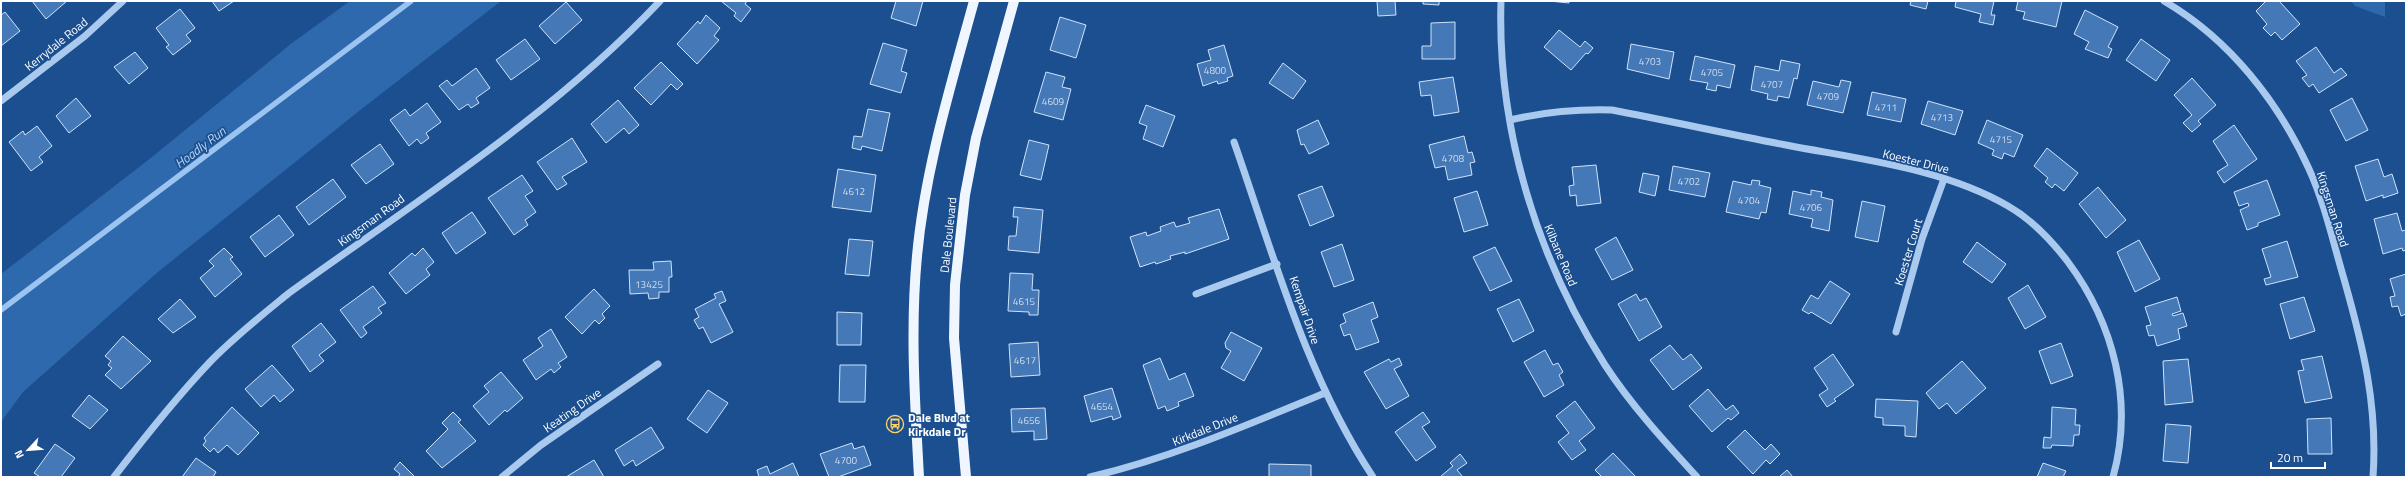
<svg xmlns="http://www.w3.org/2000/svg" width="2407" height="478" font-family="'Titillium Web',sans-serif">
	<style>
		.green { fill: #2e69ad }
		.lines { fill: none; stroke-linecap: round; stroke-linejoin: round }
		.stream { stroke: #9cc4f0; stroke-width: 5.5 }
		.building { fill: #4478b7; stroke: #cfe3fa }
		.minor { stroke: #a9c9ee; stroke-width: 7 }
		.major { stroke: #f0f6ff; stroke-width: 10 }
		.labels { text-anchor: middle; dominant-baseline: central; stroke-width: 3.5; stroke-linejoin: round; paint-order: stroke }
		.number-label { font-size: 10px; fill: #d0dded }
		.street-label { font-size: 12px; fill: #fff; stroke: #1b4f8f }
		.poi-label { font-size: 12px; font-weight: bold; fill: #fff; stroke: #1b4f8f; text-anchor: start }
		.water-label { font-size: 13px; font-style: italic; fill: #b5d3f5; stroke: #1b4f8f }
	</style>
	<rect width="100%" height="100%" fill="#1b4f8f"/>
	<path class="green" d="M350 1H501L359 111 158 272 23 392 1 422V274L152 157 292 43Z
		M2351 1H2385V17L2355 6Z"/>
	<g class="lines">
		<path class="stream" d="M1 310 411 1"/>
	</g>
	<path class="building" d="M32 1H67L46 19Z
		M212 1H234L219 11Z
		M721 1H747L745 4 751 9 741 22 734 16 736 13Z
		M896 1H923L916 26 891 18Z
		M1377 1H1395L1396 15 1378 16Z
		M1423 1H1439V5L1423 4Z
		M1549 1H1569V3Z
		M1911 1H1928L1926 9 1910 5Z
		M1956 1H1994L1991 15H1995L1993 25 1979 22 1981 14 1955 7Z
		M2018 1H2062L2056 27 2023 19 2025 12 2016 10Z
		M2266 1H2279L2300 24 2282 40 2275 32 2271 36 2263 28 2267 24 2256 11Z
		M566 2 582 20 555 44 539 26Z
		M180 9 195 28 186 35 191 41 173 55 166 47 169 45 156 28Z
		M2085 10 2118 27 2108 47 2112 49 2108 58 2085 49 2089 42 2074 34Z
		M5 12 20 31 1 46V15Z
		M706 15 720 28 714 36 719 40 697 64 677 44 698 21 700 24Z
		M1060 17 1086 25 1076 58 1050 50Z
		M1455 22V59H1422V46H1431V23Z
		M1559 30 1580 47 1585 41 1593 48 1588 54 1586 53 1571 70 1544 47Z
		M525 39 540 59 511 80 496 60Z
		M2141 39 2170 60 2156 81 2126 60Z
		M883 43 907 50 901 71 907 73 901 93 870 84Z
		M1631 44 1674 52 1669 79 1627 69Z
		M1224 45 1233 76 1227 78 1228 81 1218 84 1217 81 1203 86 1197 64 1211 60 1208 50Z
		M2316 47 2334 73 2341 68 2347 75 2319 93 2313 84 2309 87 2302 78 2307 75 2296 61Z
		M135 52 148 68 129 84 114 67Z
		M1695 56 1735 65 1730 88 1717 85 1716 91 1706 89 1708 83 1690 80Z
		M1781 60 1800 64 1797 79 1794 78 1789 98 1778 96 1777 101 1767 99 1768 94 1751 90 1755 66 1779 71Z
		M661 62 683 84 677 90 671 84 651 105 634 88Z
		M1283 63 1306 81 1293 99 1269 83Z
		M476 68 490 88 476 98 479 103 471 108 468 104 459 110 439 86 447 80 452 86Z
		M1046 72 1065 77 1062 87 1071 89 1063 120 1034 112Z
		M1453 77 1459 112 1434 116 1431 95 1421 96 1419 82Z
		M2192 78 2216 105 2198 121 2201 124 2192 132 2183 123 2192 115 2174 95Z
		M1841 80 1851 82 1843 113 1807 105 1813 81 1839 87Z
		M1872 92 1906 99 1901 122 1867 115Z
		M76 98 91 116 69 133 56 116Z
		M2352 98 2368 130 2346 141 2330 110Z
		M618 100 639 125 629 134 624 128 606 143 591 124Z
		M1928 101 1963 111 1955 135 1921 124Z
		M427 103 441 122 426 133 429 138 421 144 417 139 409 146 390 120 405 109 410 116Z
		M1146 105 1175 116 1163 147 1143 139 1147 126 1139 123Z
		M868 109 890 113 882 151 862 146 861 150 852 148 854 136 862 137Z
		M1318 120 1329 144 1309 154 1304 144 1301 145 1297 130Z
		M1987 120 2023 135 2014 157 2004 153 2002 159 1992 155 1994 150 1978 143Z
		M2234 125 2257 159 2224 183 2217 172 2228 165 2213 141Z
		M37 126 52 146 39 157 43 162 31 171 9 142 23 131 25 135Z
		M1464 136 1468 153 1472 152 1475 162 1470 163 1472 175 1448 180 1445 166 1435 168 1429 145Z
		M572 138 587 162 562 177 567 184 557 190 537 162Z
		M1029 140 1049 145 1041 180 1020 175Z
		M380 144 394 164 366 184 351 165Z
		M2047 148 2078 173 2064 191 2055 184 2052 188 2045 182 2048 178 2034 166Z
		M2378 159 2384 177 2392 174 2398 193 2383 198V195L2366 201 2355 166Z
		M1596 165 1601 203 1577 206 1576 195 1570 196 1569 186 1574 185 1572 167Z
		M1673 166 1710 173 1705 197 1669 190Z
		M838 169 876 175 871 212 832 207Z
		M1643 173 1659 176 1655 196 1639 192Z
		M522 175 533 191 525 196 536 212 525 220 528 225 514 235 488 198Z
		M333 179 346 197 309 225 296 207Z
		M1752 180 1760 181 1759 185 1771 188 1766 213 1761 212 1759 219 1726 212 1733 181 1751 185Z
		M2267 180 2280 215 2258 223V226L2247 230 2240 210 2249 206 2248 203 2239 206 2234 192Z
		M1322 186 1334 216 1310 226 1298 195Z
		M2098 187 2126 220 2106 238 2079 204Z
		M1811 190 1822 192 1821 197 1833 200 1829 231 1811 227 1813 219 1789 214 1793 191 1811 195Z
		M1477 191 1488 225 1464 232 1454 198Z
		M1862 201 1885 206 1878 242 1855 237Z
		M1014 207 1043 210 1039 253 1008 250 1009 236H1016L1018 217H1013Z
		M1219 209 1229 239 1185 254V252L1170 256 1171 259 1156 264 1155 262 1140 267 1130 237 1146 232 1147 236 1161 231 1160 227 1174 222 1176 227 1190 223 1188 218Z
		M472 212 486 233 456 254 442 233Z
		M2397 213 2402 231 2406 230V250L2403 251 2402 248 2383 254 2374 219Z
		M279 215 294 235 265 257 250 237Z
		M1616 237 1633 270 1612 280 1595 249Z
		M849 239 873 241 869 276 845 274Z
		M2139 240 2160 279 2135 292 2117 252Z
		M2287 241 2298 277 2266 285 2264 279 2271 277 2262 249Z
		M1977 242 2006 264 1992 283 1963 262Z
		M1342 244 1354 280 1334 287 1321 252Z
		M1495 247 1512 281 1490 291 1473 257Z
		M224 248 233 257 230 259 242 274 215 297 200 278 214 266 209 261Z
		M423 248 434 262 426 269 430 275 406 294 389 273 412 253 415 256Z
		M671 261 672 277H669V292H659V298L649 299 648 293 630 294 629 270H654L653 262Z
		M1010 273 1033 274 1032 290H1039L1038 315H1029V312L1008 311Z
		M2406 274V314L2401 316 2398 306 2392 307 2390 297 2395 296 2390 279Z
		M1830 281 1850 294 1831 324 1811 312 1809 314 1802 310 1811 295 1818 299Z
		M2028 285 2046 317 2025 329 2008 298Z
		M373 286 386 303 378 308 382 313 363 327 367 333 361 338 340 310Z
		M594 289 610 306 602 314 605 318 599 324 595 320 582 334 565 317Z
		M722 291 726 301 719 304 733 332 711 343 703 327 699 329 694 320 699 317 695 309 716 298 714 294Z
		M1636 294 1640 301 1646 298 1662 327 1639 341 1618 304Z
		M2177 297 2181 311 2172 314 2173 316 2183 313 2187 326 2178 329 2180 339 2157 346 2154 335 2149 336 2146 326 2151 325 2145 307Z
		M2304 297 2315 331 2290 339 2280 304Z
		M180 299 196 317 173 333 158 319Z
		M1519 299 1534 331 1513 342 1497 309Z
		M1373 302 1378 317 1371 320 1379 342 1356 350 1350 334 1344 336 1340 325 1346 322 1343 314Z
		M837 312 862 313 861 345H837Z
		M321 323 336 342 319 355 324 361 310 372 292 346Z
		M551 329 567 357 558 363 561 367 554 373 551 369 536 380 523 360 543 346 538 338Z
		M1231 332 1262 348 1244 381 1221 368 1231 351 1226 348 1225 343Z
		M123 336 151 361 121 389 105 375 112 368 108 365 111 361 105 356Z
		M1038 342 1040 375 1011 377 1009 344Z
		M2061 343 2073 376 2051 384 2039 351Z
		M1670 345 1683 360 1691 354 1702 368 1673 390 1650 360Z
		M1545 350 1553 365 1558 363 1563 372 1559 375 1564 385 1544 397 1524 362Z
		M1833 354 1854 385 1834 399 1836 401 1827 407 1819 395 1828 389 1814 368Z
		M2322 356 2332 398 2305 403 2298 371 2304 370 2301 360Z
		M1160 358 1169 380 1185 373 1194 396 1178 402 1179 406 1167 411 1165 406 1158 409 1143 365Z
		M1399 358 1402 365 1394 369 1409 396 1386 409 1364 372 1389 359 1391 362Z
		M2188 359 2193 402 2165 405 2163 361Z
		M1962 361 1986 388 1956 414 1947 403 1939 409 1926 393Z
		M272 365 294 390 280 402 274 395 261 407 245 389Z
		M840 365H866L865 402H839Z
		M501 372 523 398 507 412 505 410 489 425 473 406 489 392 484 386Z
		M1112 388 1121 417 1113 420 1112 416 1091 422 1084 396Z
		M1708 389 1726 410 1733 405 1739 413 1731 420 1728 418 1712 432 1689 406Z
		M708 390 728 403 707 433 687 419Z
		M89 395 108 410 90 429 72 416Z
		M1876 399 1918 401 1916 437 1905 436V426L1883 425V418L1875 417Z
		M1575 401 1595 428 1579 441 1586 450 1572 460 1558 442 1569 433 1556 416Z
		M232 407 259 433 238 455 227 445 218 453 214 448 210 452 203 445 206 441 204 438Z
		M2052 407 2076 409 2075 425H2080L2079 435H2074L2073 446 2052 445 2051 448H2043L2044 437 2051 438Z
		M1045 408 1047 439 1034 440V431L1012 432 1011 409Z
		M453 412 461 420 458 422 476 441 442 468 426 451 448 429 442 423Z
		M1423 412 1430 422 1422 427 1436 447 1416 461 1395 432Z
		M2331 418 2332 454H2308L2307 419Z
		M2166 424 2191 426 2188 463 2163 461Z
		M651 427 664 448 636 466 633 460 624 466 615 450Z
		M1745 430 1765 450 1771 444 1780 454 1770 464 1766 460 1753 474 1727 447Z
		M852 443 854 449 864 446 871 465 838 477H829L820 454Z
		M55 444 75 458 61 477H40L34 473Z
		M1613 453 1636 477H1602L1595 470Z
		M1460 454 1467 463 1457 470 1463 477H1440L1453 466 1450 463Z
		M196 458 216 472 213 477H182Z
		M594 460 604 477H566Z
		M400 462 415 477H398L400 474 394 469Z
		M793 463 799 477H759L757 470 767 466 770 474Z
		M2043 463 2066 471 2063 477H2037Z
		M1269 464 1311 465V477H1269Z
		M1787 470 1793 477H1779Z"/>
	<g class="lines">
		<path class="minor" d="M1501 1C1497 129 1537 258 1605 365 1631 405 1665 442 1697 477
			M2164 1C2229 39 2278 101 2309 169 2325 204 2333 242 2344 279 2363 346 2378 406 2373 477
			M1 101 85 36 123 1
			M1510 120C1544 112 1577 109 1612 110 1670 121 1728 134 1786 145 1858 159 1943 168 2008 206 2031 219 2052 241 2068 262 2114 324 2134 402 2113 477
			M1234 142C1274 256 1306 376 1373 477
			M1196 294 1277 264
			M1896 332 1922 239 1944 179
			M114 477C144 438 175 399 209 363 234 337 262 315 289 293 416 201 553 115 660 1
			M502 477 541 445 658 364
			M1090 477C1171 458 1247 425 1325 393"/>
		<path class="major" d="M919 477C915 403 910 329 917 256 925 169 951 85 974 1
			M966 477 954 338 955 285 965 195 976 138 1014 1"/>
	</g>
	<defs>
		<g id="bus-ring" transform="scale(0.9)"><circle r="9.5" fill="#1b4f8f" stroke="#ffd166" stroke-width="1.5"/><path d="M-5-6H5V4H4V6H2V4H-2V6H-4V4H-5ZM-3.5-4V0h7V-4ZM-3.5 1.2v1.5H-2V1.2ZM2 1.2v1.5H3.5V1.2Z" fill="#ffd166"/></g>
	</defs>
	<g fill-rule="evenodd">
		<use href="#bus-ring" x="895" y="424"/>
	</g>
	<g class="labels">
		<g class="number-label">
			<text x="1650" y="61">4703</text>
			<text x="1215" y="70">4800</text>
			<text x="1712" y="72">4705</text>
			<text x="1772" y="84">4707</text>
			<text x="1828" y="96">4709</text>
			<text x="1053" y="101">4609</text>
			<text x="1886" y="107">4711</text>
			<text x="1942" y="117">4713</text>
			<text x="2001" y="139">4715</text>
			<text x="1453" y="158">4708</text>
			<text x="1689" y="181">4702</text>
			<text x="854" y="191">4612</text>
			<text x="1749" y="200">4704</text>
			<text x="1811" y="207">4706</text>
			<text x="649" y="284">13425</text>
			<text x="1024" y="301">4615</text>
			<text x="1025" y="360">4617</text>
			<text x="1102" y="406">4654</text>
			<text x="1029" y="420">4656</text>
			<text x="846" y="460">4700</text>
		</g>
		<g class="street-label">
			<text transform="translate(56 44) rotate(-39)">Kerrydale Road</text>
			<text transform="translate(1916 161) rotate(14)">Koester Drive</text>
			<text transform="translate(2333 209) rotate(72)">Kingsman Road</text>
			<text transform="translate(371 220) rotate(-36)">Kingsman Road</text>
			<text transform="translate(948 235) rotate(-84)">Dale Boulevard</text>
			<text transform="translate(1908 252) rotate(-73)">Koester Court</text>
			<text transform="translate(1561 255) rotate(67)">Kilbane Road</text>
			<text transform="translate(1305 310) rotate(71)">Kempair Drive</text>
			<text transform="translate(572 410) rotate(-35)">Keating Drive</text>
			<text transform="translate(1205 429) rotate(-22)">Kirkdale Drive</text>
		</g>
		<g class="poi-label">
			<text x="908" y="417">Dale Blvd at<tspan x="908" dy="14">Kirkdale Dr</tspan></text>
		</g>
		<g class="water-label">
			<text transform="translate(200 147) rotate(-37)">Hoadly Run</text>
		</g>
	</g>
	<rect width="2407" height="478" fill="none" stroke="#ffffff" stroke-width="4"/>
	<g transform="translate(28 450) rotate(244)" stroke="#1b4f8f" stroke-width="3" paint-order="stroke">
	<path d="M0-3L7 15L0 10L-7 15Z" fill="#ffffff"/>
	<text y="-6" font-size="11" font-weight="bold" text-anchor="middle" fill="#ffffff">N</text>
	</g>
	<path d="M2271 462v6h54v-6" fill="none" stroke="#ffffff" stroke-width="2"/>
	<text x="2277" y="462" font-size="12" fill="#ffffff" stroke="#1b4f8f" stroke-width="3" paint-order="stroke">20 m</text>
</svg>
